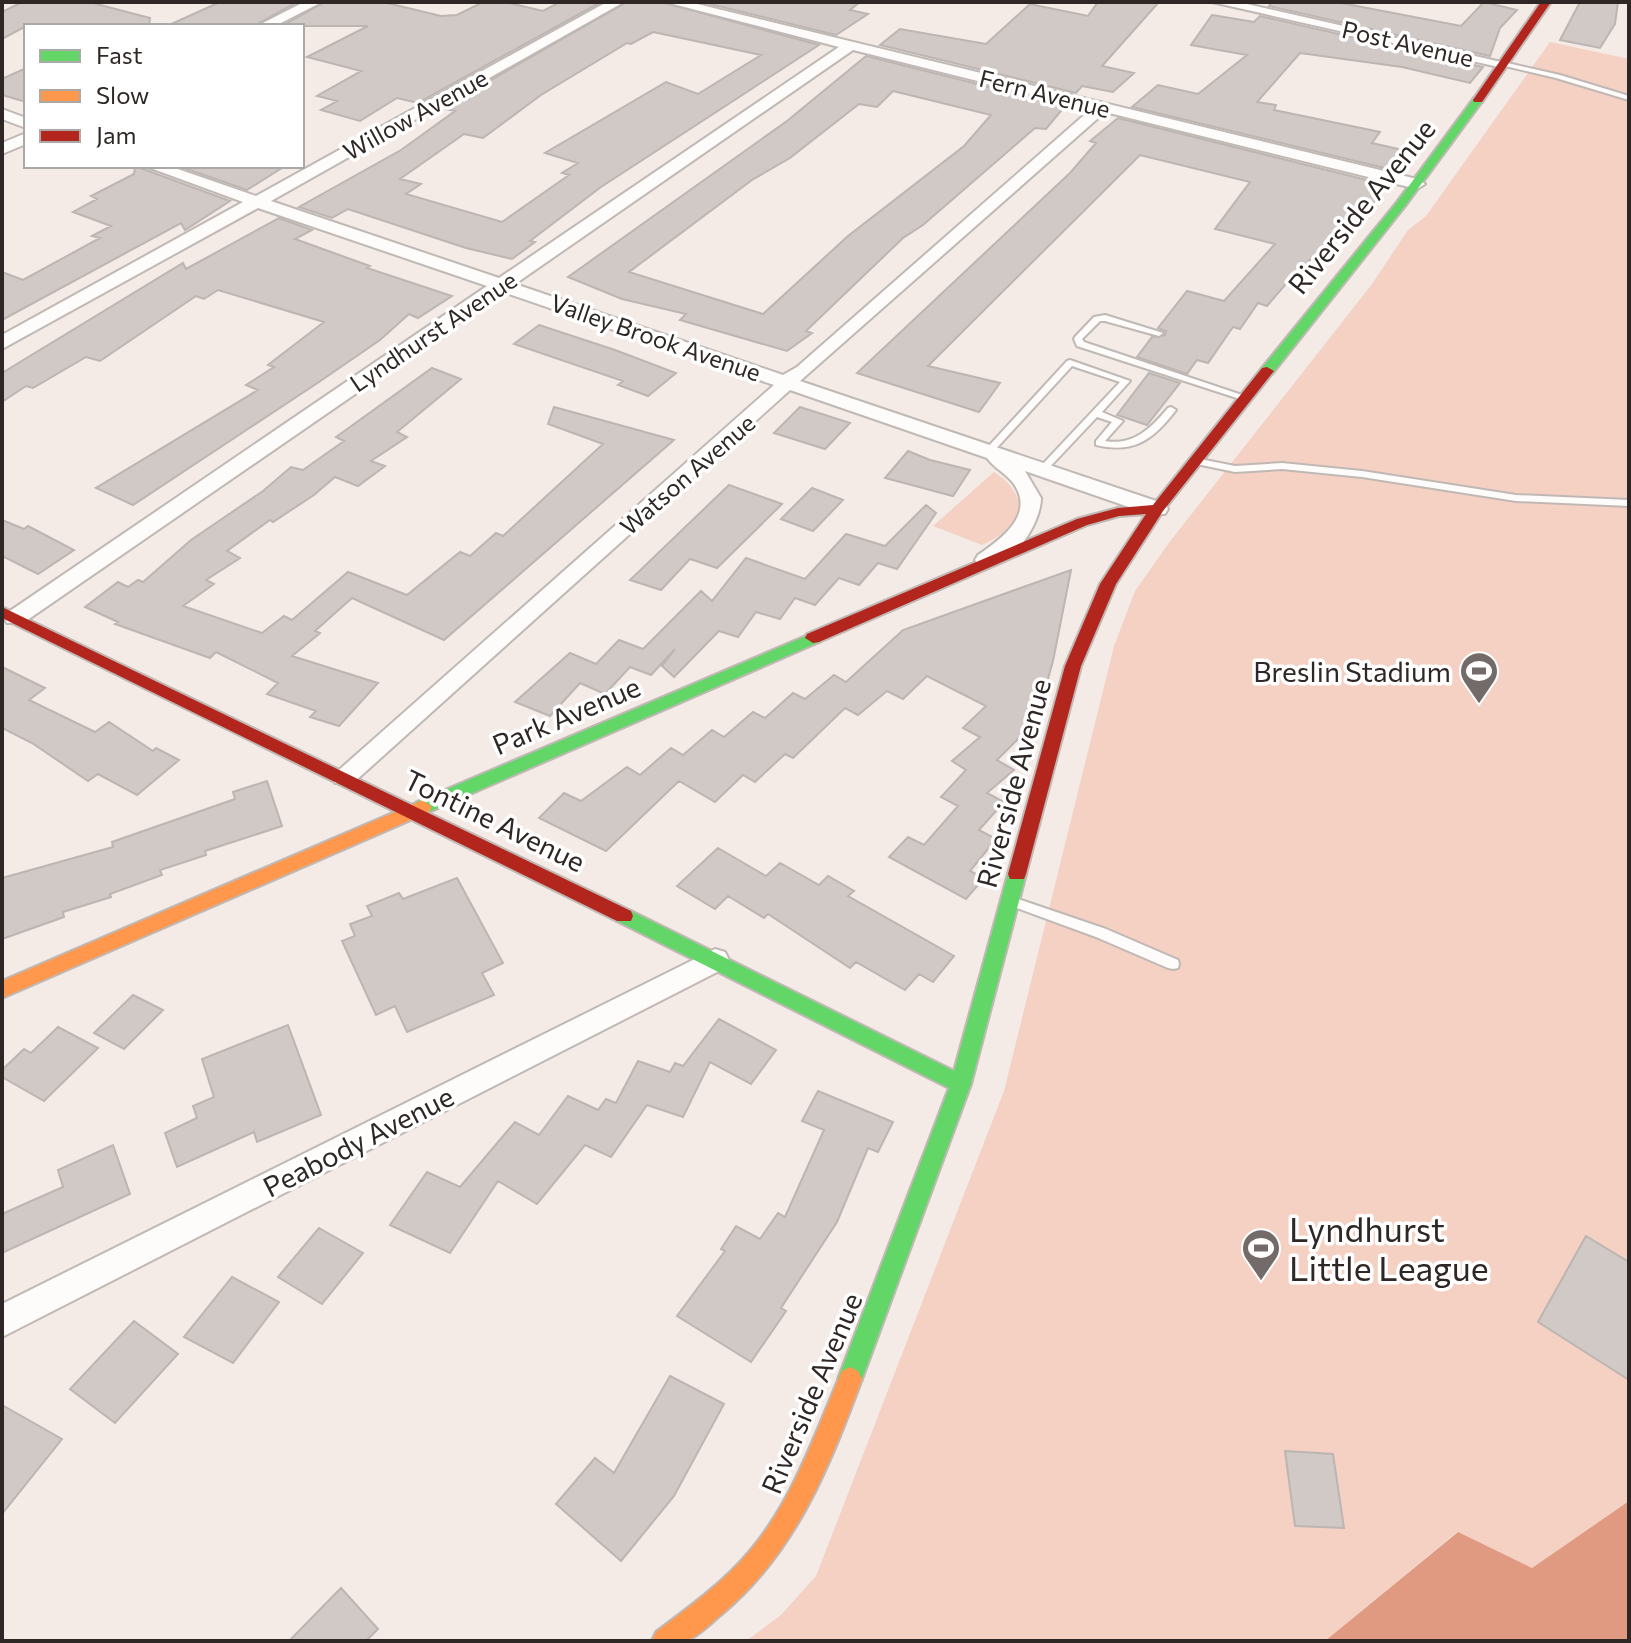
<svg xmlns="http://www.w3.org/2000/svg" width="1631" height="1643" font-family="Commissioner,sans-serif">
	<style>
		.green { fill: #f5d1c4 }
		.water { fill: #df9a81 }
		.building { fill: #d1c9c6; stroke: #bcb5b2; stroke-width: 2; fill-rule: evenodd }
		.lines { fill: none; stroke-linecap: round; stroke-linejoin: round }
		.lane-casing { stroke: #c0b8b4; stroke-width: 4 }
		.street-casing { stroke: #c0b8b4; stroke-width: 4 }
		.fast-casing { stroke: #c0b8b4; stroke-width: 4 }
		.slow-casing { stroke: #c0b8b4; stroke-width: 4 }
		.jam-casing { stroke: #c0b8b4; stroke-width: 4 }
		.lane { fill: #fdfcfb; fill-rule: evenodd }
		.street { fill: #fdfcfb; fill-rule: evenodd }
		.fast { fill: #63d668; fill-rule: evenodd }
		.slow { fill: #ff974d; fill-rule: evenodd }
		.jam { fill: #b3261e; fill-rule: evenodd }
		.labels { text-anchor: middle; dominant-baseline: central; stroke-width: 7; stroke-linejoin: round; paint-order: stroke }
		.far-street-label { font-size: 24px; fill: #2e2725; stroke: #fff }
		.street-label { font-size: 28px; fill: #2e2725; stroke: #fff }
		.poi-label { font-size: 28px; fill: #2e2725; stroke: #fff; text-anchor: end }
		.near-poi-label { font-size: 34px; fill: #2e2725; stroke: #fff; text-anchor: start }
	</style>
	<rect width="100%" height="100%" fill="#f4eae6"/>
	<path class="green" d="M1550 42 1629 59V1501L1532 1568 1457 1532 1325 1641H746L781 1615 816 1576 1004 1091 1114 646 1135 591 1168 544 1372 284 1408 230 1426 216Z
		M994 472C1034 498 1021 528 982 545L933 526Z"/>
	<path class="water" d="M1629 1501V1641H1325L1458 1532 1532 1568Z"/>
	<path class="building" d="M22 2H89L150 18 149 26H26L2 39V12Z
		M220 2H297L254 26H167Z
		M325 2H383L441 16 457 15 483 2H505L543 11 560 2H601L418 103 397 98 360 121 321 110 337 101 317 96 361 71 307 57 368 26H282Z
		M627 2H662L819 45 601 187 530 241 535 242 512 259 466 248 348 209 332 218 299 207 401 150 455 111 442 108ZM653 32 761 55 698 94 666 82 545 153 578 163 562 173 569 175 502 222 406 194 421 184 400 179 464 134 483 138 541 95 627 43 631 44Z
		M702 2H860L850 10 868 14 836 35Z
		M1098 2H1159L1102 66 1134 73 1113 92 1082 86 1076 93 880 45 900 29 986 44 1030 4 1088 16Z
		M1272 2H1336L1461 26 1484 2 1517 10 1500 28 1490 56 1269 6Z
		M1580 2H1618L1615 24 1600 48 1560 40Z
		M1212 15 1254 22 1260 16 1483 67 1470 83 1402 67 1300 53 1257 102 1276 105 1274 110 1380 132 1372 143 1411 152 1397 171 1132 107 1158 85 1198 94 1247 55 1191 45Z
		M866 56 1065 106 1046 129 1035 128 923 225 903 238 806 331 812 333 787 351 680 320 686 314 622 299 568 277 787 121ZM893 91 991 115 964 146 848 236 763 314 629 272 752 180 790 158 859 104 877 107Z
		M26 68V102L2 95V79Z
		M1118 118 1387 185 1361 219 1352 217 1304 266 1295 280 1290 279 1267 306 1258 303 1240 329 1233 327 1208 363 1197 360 1187 374 1137 357 1152 337 1165 335 1166 331 1158 328 1187 291 1224 301 1275 244 1215 229 1250 182 1140 155 928 366 1000 383 979 412 857 373 1070 173 1096 143 1090 141Z
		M135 166 230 201 185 230 181 223 2 320V272L23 280 100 238 92 236 111 226 73 212 97 199 91 196 134 174Z
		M178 166H285L247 190Z
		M279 218 312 230 295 239 370 266 367 268 452 296 418 318 409 314 380 340 319 382 133 505 96 488 258 390 246 385 274 367 268 365 324 322 218 290 204 299 196 296 100 361 86 357 33 388 26 386 2 402V373L183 263 186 269Z
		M539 325 615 350 676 373 648 396 618 385 623 381 514 344Z
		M432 368 461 379 397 432 407 437 371 461 385 466 358 486 335 477 314 495 273 522 270 520 227 551 240 558 206 580 214 584 183 606 262 633 284 616 292 620 348 572 407 595 460 552 470 556 496 533 503 536 603 444 548 424 554 407 674 440 444 640 352 598 315 631 320 633 292 656 378 683 339 726 310 717 316 711 267 694 278 683 216 652 210 658 115 624 118 622 85 607 118 582 128 587 138 580 143 582 191 540 263 491 291 467 303 470 344 441 336 437Z
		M1149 373 1180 383 1147 425 1117 415Z
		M800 407 850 423 825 449 774 433Z
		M908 451 930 460 970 470 953 496 885 478Z
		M729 485 782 504 717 568 690 559 661 590 630 580Z
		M812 488 843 500 813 531 781 519Z
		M926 505 936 513 897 569 878 563 859 585 839 578 815 605 795 598 780 619 756 612 738 637 719 631 674 677 662 666 675 649 651 675 630 667 605 694 580 683 550 716 515 702 570 653 596 664 619 640 643 649 701 591 712 601 746 558 805 579 846 534 885 546Z
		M2 520 24 529 28 526 74 550 38 574 2 556Z
		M1071 570 1053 661 1036 721 997 760 1014 770 987 793 1004 802 979 830 996 839 970 871 984 878 966 899 889 857 908 837 924 845 958 806 941 797 966 770 952 761 980 737 963 728 986 706 927 676 903 699 887 691 858 715 845 708 793 758 785 754 755 782 743 775 715 802 679 781 606 851 539 818 564 793 581 801 627 767 640 775 671 748 683 755 712 730 724 737 753 712 765 718 793 693 805 699 834 675 846 682 903 630Z
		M2 667 45 688 29 700 95 732 109 722 153 751 156 748 179 760 137 795 98 774 88 781 32 743 2 728Z
		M267 781 282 826 205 851 206 855 160 870 162 875 110 894 111 897 63 912 64 917 2 939V878L113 847 112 842 235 799 233 792Z
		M718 848 766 876 780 863 819 885 828 876 854 891 848 896 954 956 933 982 919 974 905 990 856 962 850 968 768 914 764 918 728 896 715 909 677 886Z
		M457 878 503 963 482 973 494 995 407 1032 395 1006 376 1015 342 941 355 936 350 924 372 916 367 906 399 893 403 899Z
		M133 995 163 1010 124 1049 94 1033Z
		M719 1019 776 1050 751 1084 710 1062 683 1117 647 1105 611 1157 585 1145 537 1204 498 1181 450 1253 390 1225 427 1172 460 1187 515 1122 539 1135 568 1096 598 1110 606 1099 616 1103 638 1061 670 1072 675 1063 683 1066Z
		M288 1025 321 1115 257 1142 254 1132 177 1167 165 1133 197 1118 193 1106 214 1097 202 1059Z
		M58 1027 98 1048 44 1101 2 1077V1070L24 1049 31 1053Z
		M818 1091 893 1122 878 1152 868 1148 837 1222 781 1308 786 1311 751 1362 677 1316 725 1251 721 1249 736 1226 760 1239 778 1213 785 1217 824 1130 802 1121Z
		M113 1145 130 1194 2 1253V1214L63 1187 58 1170Z
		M319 1228 363 1253 322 1304 278 1277Z
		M1586 1236 1629 1262V1380L1538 1322Z
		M232 1277 279 1302 233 1363 184 1337Z
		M134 1321 178 1354 115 1423 70 1389Z
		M670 1376 724 1404 674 1496 621 1561 556 1504 595 1458 614 1473Z
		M2 1405 62 1439 2 1514Z
		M1285 1451 1333 1454 1344 1528 1295 1526Z
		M341 1588 378 1629 366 1641H289Z"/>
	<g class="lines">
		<g class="lane-casing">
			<path id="lane" d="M1503 62 1560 75 1629 96V100L1556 78 1501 65V63Z
				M1105 315 1163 333 1159 336 1105 321H1100L1082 339 1084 342 1251 398 1246 401 1243 400 1077 346 1074 339 1075 337 1094 317Z
				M1070 360 1130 381 1102 412 1123 421 1105 441C1134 446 1151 428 1168 408L1171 407 1176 410C1153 440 1134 454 1096 445V441L1112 422 1097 417 1046 471H1040V467L1120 382 1072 366 993 452H987V448L1067 361Z
				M1195 458 1235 466 1282 463 1362 471 1516 495 1629 500V506L1516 501 1362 477 1282 469 1235 472 1192 463 1190 461Z
				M1018 899 1106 929 1178 960 1179 964 1178 968 1173 969 1168 968 1096 937 1014 907 1012 904 1014 901Z"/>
		</g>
		<g class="street-casing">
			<path id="street" d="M304 2H322L275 26H257Z
				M607 2H624L271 201 499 278 839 47 665 2H689L1417 179 1425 184 1417 189 1105 112 800 381 1165 504 1168 509 1165 514H1149L1025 471 1041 498C1041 525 1009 573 978 565L975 560 978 555C1001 539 1035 515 1014 484 1007 474 994 468 987 458L790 390 353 783H335L331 777 774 385 503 292 23 623H7L4 618 7 613 487 286 258 208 2 349V335L243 202 145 166H169L256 196ZM853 50 1091 109 797 367 783 375 515 284Z
				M1212 2H1238L1510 64 1503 68Z
				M2 109 26 118V128L2 119Z
				M26 133V144L2 154V143Z
				M715 949 725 952 729 960 725 968 2 1337V1304Z"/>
		</g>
		<g class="fast-casing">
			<path id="fast" d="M1474 98 1483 100 1405 206 1272 374H1262V368L1397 202Z
				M813 633 819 634 821 638 819 642 429 812 423 814 414 807 417 802Z
				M1017 867 1024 869 1026 874 971 1084 862 1379 858 1387 850 1391 842 1387 838 1379 949 1088 617 921 615 916 617 911H631L954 1071 1008 874 1010 869Z"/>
		</g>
		<g class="slow-casing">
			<path id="slow" d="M423 800 432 807 429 812 2 998V981Z
				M850 1367 858 1371 862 1379C829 1467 796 1552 722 1614 712 1622 700 1635 688 1640 679 1643 662 1641 652 1641L656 1632C689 1607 723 1583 749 1552 794 1499 815 1433 842 1371Z"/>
		</g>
		<g class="jam-casing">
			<path id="jam" d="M1541 2H1551L1482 102H1474L1473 100Z
				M1267 367 1274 371 1163 511 1116 584 1081 666 1026 874 1024 879H1010L1008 874 1065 666 1100 584 1146 514 1119 516 1087 525 819 642 813 643 805 638 807 634 1077 519 1118 508 1153 505 1262 368Z
				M2 607 631 911 633 916 631 921H617L2 618Z"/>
		</g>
		<use href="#lane" class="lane"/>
		<use href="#street" class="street"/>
		<use href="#fast" class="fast"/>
		<use href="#slow" class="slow"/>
		<use href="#jam" class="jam"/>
	</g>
	<defs>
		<g id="stadium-pin" transform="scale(2)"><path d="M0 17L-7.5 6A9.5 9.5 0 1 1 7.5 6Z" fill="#736b69" stroke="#fff"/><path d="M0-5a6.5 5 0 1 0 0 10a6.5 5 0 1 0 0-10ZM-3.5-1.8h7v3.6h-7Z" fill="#fff"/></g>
	</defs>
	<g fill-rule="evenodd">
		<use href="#stadium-pin" x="1479" y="671"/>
		<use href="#stadium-pin" x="1261" y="1248"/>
	</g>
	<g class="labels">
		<g class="far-street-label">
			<text transform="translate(1408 43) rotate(13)">Post Avenue</text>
			<text transform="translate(1045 93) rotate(14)">Fern Avenue</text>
			<text transform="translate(415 114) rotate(-29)">Willow Avenue</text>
			<text transform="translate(433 331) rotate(-34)">Lyndhurst Avenue</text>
			<text transform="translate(656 337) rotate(19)">Valley Brook Avenue</text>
			<text transform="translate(687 474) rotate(-41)">Watson Avenue</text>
		</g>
		<g class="street-label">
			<text transform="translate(1361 206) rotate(-51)">Riverside Avenue</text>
			<text transform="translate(566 715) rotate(-23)">Park Avenue</text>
			<text transform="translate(1013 783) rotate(-75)">Riverside Avenue</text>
			<text transform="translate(495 820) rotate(26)">Tontine Avenue</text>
			<text transform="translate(358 1141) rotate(-27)">Peabody Avenue</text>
			<text transform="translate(811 1393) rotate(-67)">Riverside Avenue</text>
		</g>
		<g class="poi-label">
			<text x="1451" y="671">Breslin Stadium</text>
		</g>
		<g class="near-poi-label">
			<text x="1289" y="1228">Lyndhurst<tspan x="1289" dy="39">Little League</tspan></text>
		</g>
	</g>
	<rect width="1631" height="1643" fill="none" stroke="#2e2725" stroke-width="8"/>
	<rect x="24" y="24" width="280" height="144" fill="#ffffff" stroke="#aba9a8" stroke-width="2"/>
	<rect x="40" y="50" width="40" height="12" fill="#63d668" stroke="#aba9a8" stroke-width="2"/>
	<text x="96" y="64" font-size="24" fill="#2e2725">Fast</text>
	<rect x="40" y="90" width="40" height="12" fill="#ff974d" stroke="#aba9a8" stroke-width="2"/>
	<text x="96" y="104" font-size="24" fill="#2e2725">Slow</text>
	<rect x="40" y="130" width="40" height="12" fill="#b3261e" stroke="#aba9a8" stroke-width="2"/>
	<text x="96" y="144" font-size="24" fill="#2e2725">Jam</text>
</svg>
